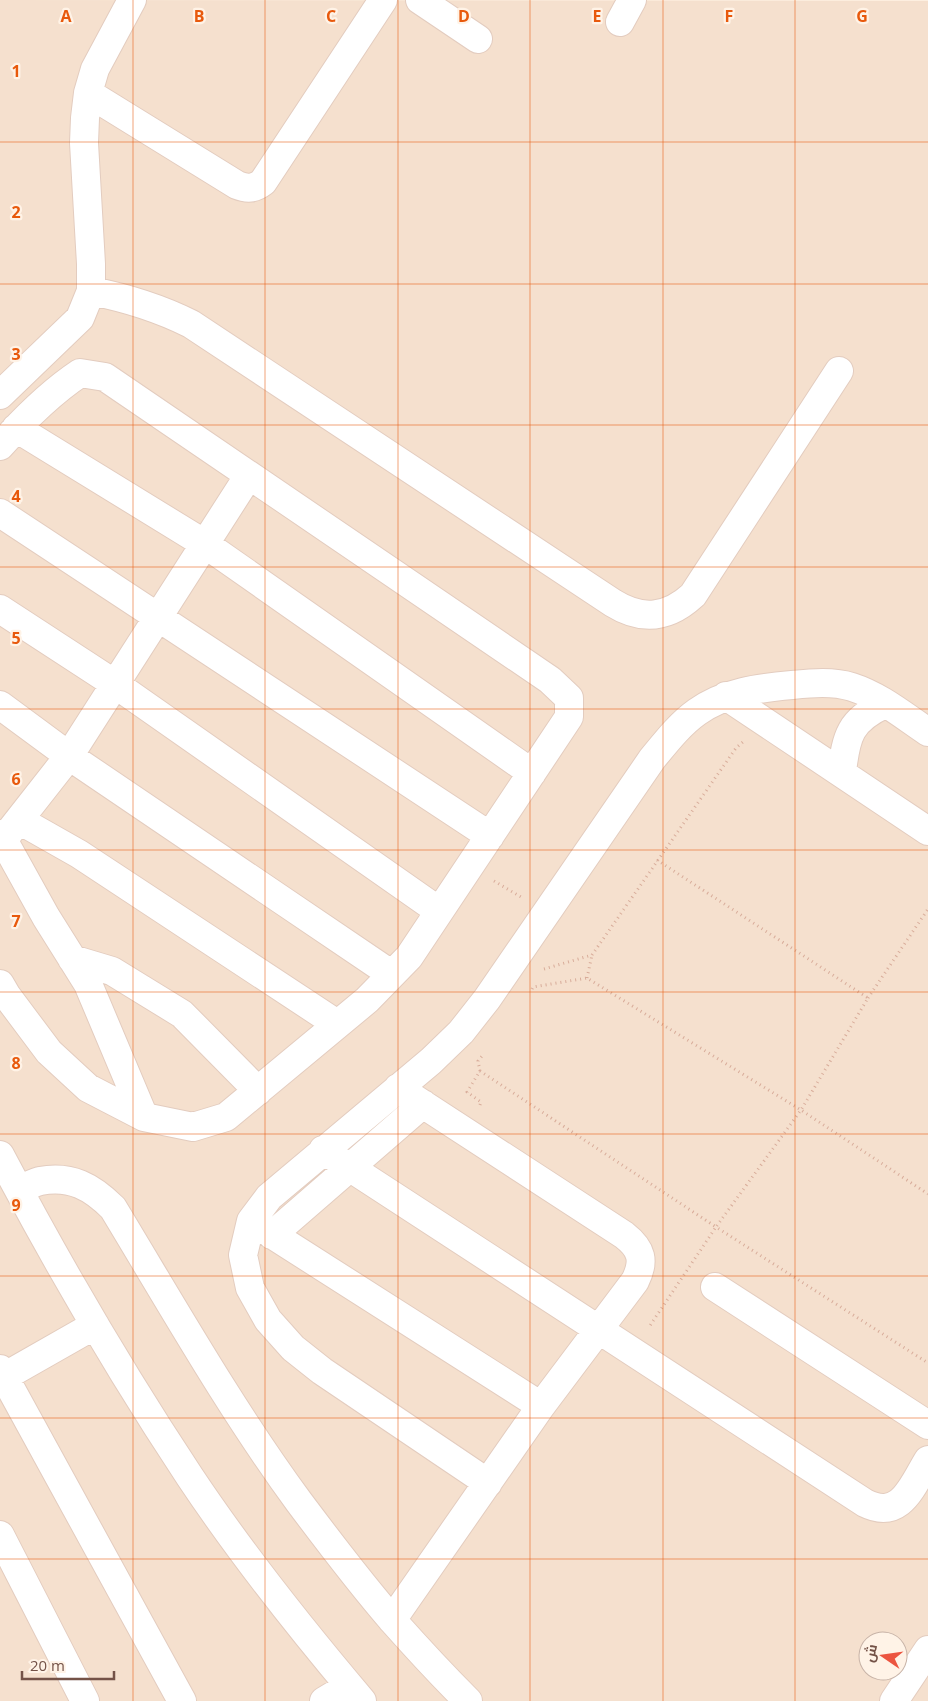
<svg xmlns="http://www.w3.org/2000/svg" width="928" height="1701" font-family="'Open Sans',Cairo,sans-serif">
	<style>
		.residential { fill: #f5e0ce; fill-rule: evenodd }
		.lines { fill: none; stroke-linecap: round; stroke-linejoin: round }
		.minor-casing { stroke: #e3ccbf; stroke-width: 30 }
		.path { stroke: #d8ac9a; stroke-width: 3; stroke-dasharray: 1 4; stroke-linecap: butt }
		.minor { stroke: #fff; stroke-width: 28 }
		.grid { fill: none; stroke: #e8590c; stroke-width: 1; stroke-opacity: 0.55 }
		.grid-label { font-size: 16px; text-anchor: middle; font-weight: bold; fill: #e8590c; stroke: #fff3e7; stroke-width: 4.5; stroke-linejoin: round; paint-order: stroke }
	</style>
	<rect width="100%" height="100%" fill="#fdefe0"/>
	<path class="residential" d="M0 0 928 1V1701H0ZM868 1641H898V1671H868Z"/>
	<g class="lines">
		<g class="minor-casing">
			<path id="minor" d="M420 0 478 39
				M620 22 632 0
				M88 93 237 185C247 189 254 189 263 182L383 0
				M91 291C127 298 159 308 191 324L613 603C642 621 668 618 693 595L839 371
				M0 395 80 318 91 291V264L84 143 85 118 88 93 95 69 132 0
				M16 428 205 544 532 773
				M0 446C24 419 50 393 80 373L105 377 550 680 569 698V717L409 957 367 1000 226 1117 193 1127 144 1117 88 1088 49 1052 7 996 0 984
				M0 513 490 836
				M0 609 115 684 439 911
				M726 696 928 831
				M0 705 69 756 391 974
				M842 772C846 736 850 720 885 704
				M19 820 79 854 337 1024
				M0 834 46 917 88 984 144 1117
				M0 842 3 840 69 756 249 475
				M72 959 112 971 182 1014 258 1091
				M323 1150 865 1503C901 1521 912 1486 928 1460
				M0 1155C58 1265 121 1373 190 1477 242 1555 301 1629 362 1701
				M19 1190C25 1187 33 1183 40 1181 71 1175 92 1187 113 1208 173 1307 230 1408 299 1502 329 1542 360 1583 393 1621 417 1648 442 1675 468 1701
				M251 1221 541 1406
				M272 1235 423 1104
				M715 1287 928 1425
				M0 1369 182 1701
				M0 1379 95 1325
				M488 1483 322 1371 293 1348 268 1320 250 1288 243 1255 251 1221 269 1197 431 1061 461 1032 487 999 652 759C666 742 680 724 697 712 725 692 759 688 792 685 812 683 833 681 852 687 880 696 904 716 928 732
				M0 1535 85 1701
				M392 1620 541 1406 635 1281C645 1261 642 1249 624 1235L398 1088
				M324 1701 349 1686
				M894 1701 928 1650"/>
		</g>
		<path class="path" d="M657 860 868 998 801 1110 716 1227 928 1363
			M494 881 521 897
			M544 969 592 955 736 748 743 742
			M587 978 592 955
			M532 989 533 987 587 978 801 1110 928 1194
			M868 998 928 909
			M480 1071 478 1061 482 1056
			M480 1105 481 1102 467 1092 480 1071 716 1227 649 1327"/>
		<use href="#minor" class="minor"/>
	</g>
	<path class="grid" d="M133 0V1701M265 0V1701M398 0V1701M530 0V1701M663 0V1701M795 0V1701M0 142H928M0 284H928M0 425H928M0 567H928M0 709H928M0 850H928M0 992H928M0 1134H928M0 1276H928M0 1418H928M0 1559H928"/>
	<g class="grid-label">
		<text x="66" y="22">A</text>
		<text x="199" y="22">B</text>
		<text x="331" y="22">C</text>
		<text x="464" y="22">D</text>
		<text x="597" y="22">E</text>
		<text x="729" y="22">F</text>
		<text x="862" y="22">G</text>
		<text x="16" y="77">1</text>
		<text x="16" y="218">2</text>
		<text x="16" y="360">3</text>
		<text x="16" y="502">4</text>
		<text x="16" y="644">5</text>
		<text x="16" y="785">6</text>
		<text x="16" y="927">7</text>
		<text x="16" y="1069">8</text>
		<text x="16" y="1211">9</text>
	</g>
	<g transform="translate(883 1656) rotate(283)"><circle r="24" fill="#fff3e7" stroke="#c7b3a7"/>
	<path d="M0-4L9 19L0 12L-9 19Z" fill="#ec5540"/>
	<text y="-8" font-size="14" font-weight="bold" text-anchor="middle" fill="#745247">ش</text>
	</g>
	<path d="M22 1671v8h92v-8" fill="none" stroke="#745247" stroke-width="2.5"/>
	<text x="30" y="1671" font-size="15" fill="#745247" stroke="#fff3e7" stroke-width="4" paint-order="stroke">20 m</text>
</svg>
